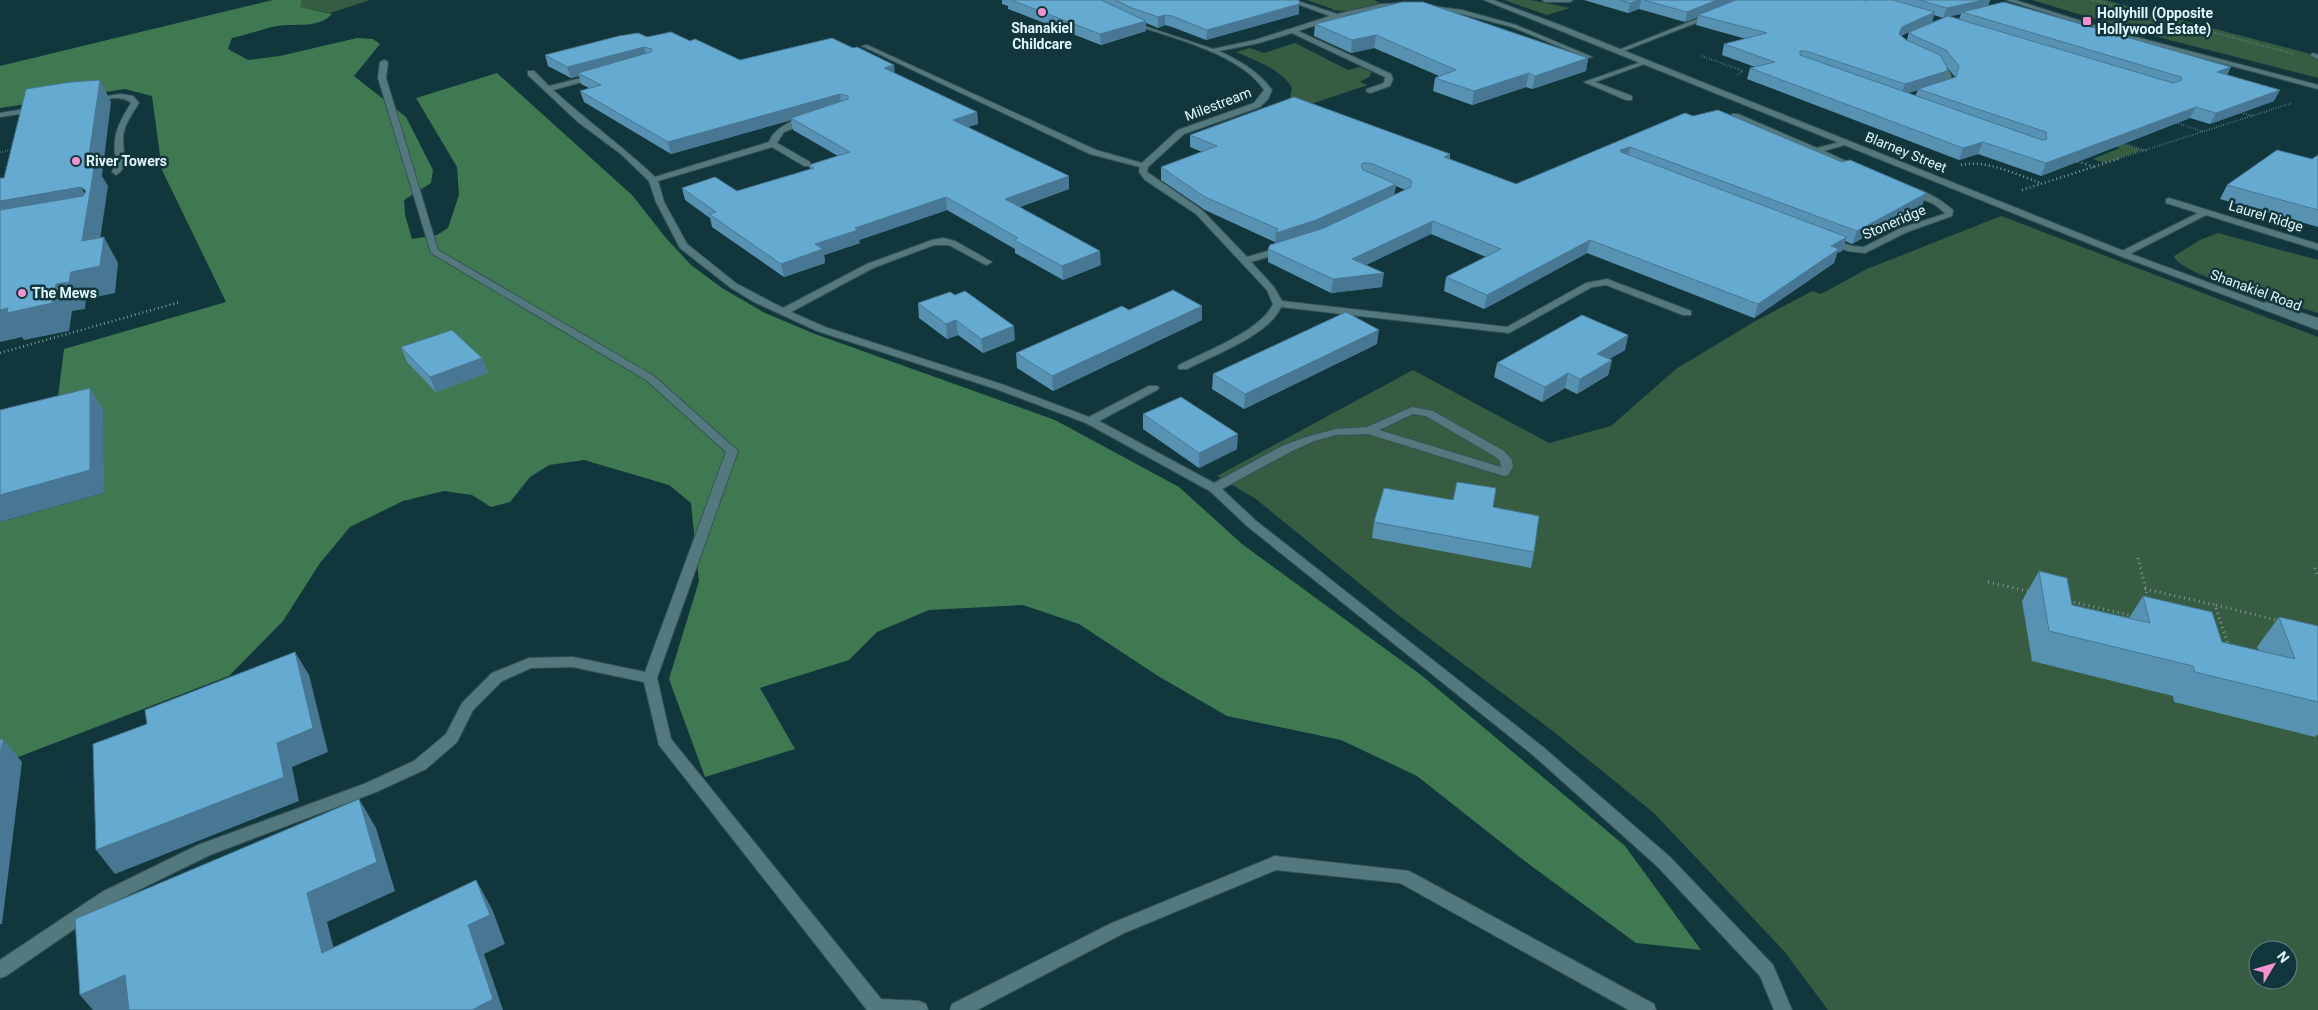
<svg xmlns="http://www.w3.org/2000/svg" width="2318" height="1010" font-family="Roboto,sans-serif">
	<style>
		.green { fill: #365d41; fill-rule: evenodd }
		.forest { fill: #3f7951 }
		.lines { fill: none; stroke-linecap: round; stroke-linejoin: round }
		.service-casing { stroke: #385255; stroke-width: 2 }
		.minor-casing { stroke: #385255; stroke-width: 2 }
		.tertiary-casing { stroke: #385255; stroke-width: 2 }
		.path-far2 { stroke: #7c999d; stroke-width: 2; stroke-dasharray: 0.5 2; stroke-linecap: butt }
		.path-far1 { stroke: #7c999d; stroke-width: 2.5; stroke-dasharray: 1 3; stroke-linecap: butt }
		.path { stroke: #7c999d; stroke-width: 3; stroke-dasharray: 1 4; stroke-linecap: butt }
		.service { fill: #53797e; fill-rule: evenodd }
		.minor { fill: #53797e; fill-rule: evenodd }
		.tertiary { fill: #53797e; fill-rule: evenodd }
		.wall { fill: #5792b3; fill-rule: evenodd }
		.shaded-wall { fill: #477792 }
		.building { fill: #65aad0; stroke: #477792 }
		.poi-dot { fill: #f690d0; stroke: #11373c; stroke-width: 2 }
		.labels { text-anchor: middle; dominant-baseline: central; stroke-width: 5; stroke-linejoin: round; paint-order: stroke }
		.far-poi-label { font-size: 14px; font-weight: bold; fill: #e2f7f9; stroke: #11373c; text-anchor: start }
		.far-street-label { font-size: 14px; fill: #e2f7f9; stroke: #11373c }
	</style>
	<rect width="100%" height="100%" fill="#11373c"/>
	<path class="green" d="M302 0H370L330 13 299 7Z
		M1306 0H1374L1380 3 1347 11 1331 10 1333 9Z
		M1504 0H1531L1570 8 1547 15Z
		M2032 0H2105L2318 56V78L2138 32Z
		M1295 43 1348 70 1360 67 1371 72 1370 76 1360 82 1368 85 1308 105 1290 97 1292 88C1283 70 1254 60 1236 52L1250 48 1264 53Z
		M2110 140 2142 150 2104 163 2093 159 2120 148 2108 143Z
		M2001 216 2318 337V1010H1828L1784 951 1654 813 1554 732 1397 614 1256 499 1217 476 1413 370 1549 443 1611 426 1676 369 1752 323 1812 291 1821 294 1867 269ZM2258 950H2288V980H2258Z
		M2218 233 2318 260V313C2294 305 2180 276 2174 256L2200 240Z"/>
	<path class="forest" d="M273 0H302L300 7 332 14C318 29 296 23 277 26 262 29 247 35 232 38L228 49 248 60 280 56 357 38 373 39 380 44 354 76 406 117 433 170 431 183 404 200 405 215 412 239 437 235 448 228 459 195 457 167 416 98 497 73 633 196 665 237 691 265 722 288 765 313 815 334 1055 420 1179 487 1242 544 1421 675 1625 846 1701 950 1636 943 1526 862 1417 776 1341 740 1227 716 1158 676 1079 624 1023 605 929 610 877 632 849 660 760 688 795 749 705 777 669 679 699 581 691 503 669 485 584 460 549 465 530 477 510 502 491 507 472 495 444 491 403 501 350 527 320 563 283 621 229 676 0 764V522L104 493 55 421 64 349 226 302 162 170 152 96 125 89 0 108V66Z"/>
	<g class="lines">
		<g class="service-casing">
			<path id="service" d="M1712 13 1714 16 1621 52 1616 51Z
				M2313 53 2318 55V59L2310 55Z
				M384 60 388 62 386 78 438 250 654 376 738 451 657 678 671 739 881 999 919 1001 926 1004 928 1010H867L659 745 644 682 573 667 531 668 502 681 473 710 457 742 426 769 376 792 210 855 114 902 6 976 0 978V960L102 892 198 845 364 784 414 761 446 734 462 703 492 673 529 658 573 657 645 672 726 452 646 380 431 253 378 78 380 62Z
				M1644 61 1650 62 1595 82 1632 96V100H1626L1584 82Z
				M120 94 133 96 139 103C133 112 127 121 124 131 120 144 131 168 116 175L112 172C119 156 113 156 115 141 116 127 124 115 131 103 122 94 105 100 94 101L90 99Z
				M37 107 41 109 40 111 0 117V113Z
				M1275 856 1409 871 1654 1004 1656 1010H1629L1400 883 1276 870 1124 933 977 1010H950L952 1004 1112 923Z"/>
		</g>
		<g class="minor-casing">
			<path id="minor" d="M1286 0H1295L1337 14 1381 4 1409 3 1462 10 1516 25 1592 57 1587 58 1512 27 1462 14 1436 9 1381 8 1351 14 1298 31 1391 74 1393 79 1390 86 1370 93 1366 91 1367 89 1384 83 1385 77 1292 33 1259 43 1219 51C1240 61 1258 71 1272 90L1268 99 1260 107 1184 134 1148 167 1147 172 1202 210 1247 257 1281 247H1287V251L1251 262 1274 287 1282 301 1507 327 1586 283 1607 279 1691 311V315H1683L1606 285 1592 287 1509 333 1281 307C1269 335 1214 355 1187 369H1179L1178 367 1179 365C1206 351 1261 331 1273 304L1267 290 1196 214 1145 180 1139 172 1140 167 1090 154 862 46 867 45 1096 150 1142 163 1178 130 1254 103 1264 90C1240 53 1169 37 1129 23V21L1213 49 1255 40 1330 16Z
				M1542 0H1573L1570 2H1545Z
				M1933 60C1945 59 1954 74 1951 86L1938 91 1934 89 1944 83C1945 73 1940 68 1933 62Z
				M528 71H534L549 86 597 74V78L553 90C586 120 622 146 655 177L769 142C774 128 795 117 810 118V122L784 132 777 143 810 162V166H804L772 147 658 181 664 202 687 244 737 284 783 308 867 264 932 240 943 238 955 241 992 262 987 265 984 264 949 245H934L873 268 791 312 825 327 1004 385 1089 417 1149 386H1157L1159 388 1157 390 1099 421 1214 483 1282 446 1306 437 1336 429 1367 427 1412 407 1433 411 1504 451 1512 460 1513 467 1508 475 1504 476 1368 434 1336 435 1314 441 1290 452 1222 489 1255 520 1543 747 1670 857 1773 965 1792 1010H1774L1760 976 1658 867 1533 755 1247 526 1210 491 1086 423 996 389 817 331 754 302 731 288 680 248 656 202 649 181 621 154 578 122 528 75ZM1413 414 1426 416 1496 457 1500 461 1501 467 1379 430Z
				M1732 114H1738L1817 148 1848 140V144L1824 151 1861 168 1854 170 1732 118Z
				M1907 189C1922 187 1942 201 1953 210L1952 216 1907 232 1865 253 1848 251 1822 241 1827 238 1852 246 1864 247 1901 228 1944 214 1945 213 1934 204 1907 193Z
				M2169 198 2318 244V250L2206 215 2126 256H2120V252L2198 213 2166 203V199Z
				M2267 302 2318 318V324L2263 307V303Z"/>
		</g>
		<g class="tertiary-casing">
			<path id="tertiary" d="M1484 0H1493L1560 25 2126 252 2318 323V330L2120 256Z
				M2006 0H2015L2113 31 2318 85V89L2109 33Z"/>
		</g>
		<path class="path-far2" d="M2092 0 2294 54
			M1702 56 1743 71 1736 76
			M2239 112 2252 116
			M2174 122 2204 132
			M2122 143 2147 151
			M0 152 13 150
			M2114 160 2292 103"/>
		<path class="path-far1" d="M2074 160 2094 167
			M1961 165C1986 159 2017 175 2041 183
			M2022 190 2118 159
			M0 353 180 302"/>
		<path class="path" d="M2138 558 2148 599
			M2315 568 2318 577
			M1988 582 2031 592
			M2145 589 2215 605 2229 647
			M2069 601 2133 616
			M2216 605 2280 621"/>
		<use href="#service" class="service"/>
		<use href="#minor" class="minor"/>
		<use href="#tertiary" class="tertiary"/>
	</g>
	<path class="wall" d="M1002 0H1220L1299 4V14L1206 40 1172 27 1165 25 1158 28 1146 23V31L1101 45 1008 9V6L1002 4Z
		M1584 0H1990L1988 6 2227 75 2274 101 2210 124 2190 118 2041 176 1978 154 1959 160 1747 79 1750 68 1755 67 1722 55 1724 44 1746 39 1696 25 1698 17 1685 22 1639 9 1628 13ZM1961 14 1959 19 1950 16ZM1934 15 1943 18 1932 22ZM1909 32 1907 40 1901 36ZM1947 67 1955 77 1943 81ZM1918 90 1915 96 1908 93Z
		M1315 24 1588 58 1586 71 1532 89 1526 87 1472 105 1433 91 1435 78 1439 76 1374 48 1351 53 1314 36Z
		M647 37 690 41 740 60 895 74 977 112 978 124 968 127 1069 176V189L1020 207 1101 265 1063 280 1015 253V249L947 210 859 240 860 243 824 255 825 263 784 277 712 227 710 218 685 200 682 188 737 191 810 169 809 165 838 156 793 130 791 120 671 154 584 102 580 91 589 88 581 84 579 76 571 78 548 66 545 55Z
		M1693 116 1842 162 1927 193 1922 205 1852 244 1845 241 1842 251 1837 253 1834 263 1754 318 1587 253 1484 309 1444 291 1446 277 1486 257 1431 234 1366 265 1382 287 1331 293 1268 262V249L1275 243V242L1205 210 1161 180V167L1202 152 1190 147V135L1450 154V159L1516 184ZM1396 186 1405 190 1394 195Z
		M2318 155V227L2220 199 2227 185 2312 159Z
		M918 303 1015 340 983 353 958 335 947 339 919 318Z
		M1202 306V320L1053 391 1017 368 1016 353 1129 310Z
		M1628 335 1625 350 1609 359 1612 360 1608 375 1577 394 1565 388 1542 402 1494 377 1497 363Z
		M1377 344 1244 409 1212 389 1213 374Z
		M401 347 482 358 488 373 436 392 407 362Z
		M1143 414 1237 449 1199 468 1143 429Z
		M1493 507 1534 552 1531 568 1372 538 1374 522Z
		M2039 571 2072 605 2129 618 2143 596 2222 642 2259 651 2257 647 2279 617 2318 626V734L2315 737 2174 702 2173 696 2032 661 2022 601Z"/>
	<path class="shaded-wall" d="M1639 0H1641L1639 9 1628 13 1630 3Z
		M1717 0H1740L1698 15V17L1685 22 1687 12Z
		M1984 0H1990L1987 9 1962 12 1961 14 1943 18 1947 8Z
		M1299 4V14L1206 40 1207 30Z
		M1935 12 1932 22 1898 37 1895 44 1902 27Z
		M1165 15V25L1158 28V17Z
		M1146 21V31L1101 45 1100 34Z
		M1376 35 1374 48 1351 53 1352 40Z
		M644 47 647 58 578 73 579 76 571 78 567 67Z
		M1588 58 1586 71 1532 89 1535 76Z
		M894 65 895 77 884 68Z
		M2231 67 2226 78 2217 72Z
		M1947 71 1943 82 1918 89V90L1901 95 1905 84Z
		M1529 73 1526 87 1472 105 1474 91Z
		M100 80 111 102 102 176 108 186 96 267 104 237 118 263 115 293 86 299 85 309 72 311 69 331 24 340 22 337 0 342V201L81 187 88 200V163Z
		M2280 90 2274 101 2210 124 2216 113Z
		M840 94 841 105 791 118V120L671 154 668 142Z
		M2196 107 2190 118 2041 176 2046 163Z
		M977 112 978 124 954 131 953 120Z
		M1983 142 1978 154 1959 160 1963 148Z
		M1630 147 1627 159 1617 162 1620 150Z
		M1450 154 1449 166 1444 157Z
		M1069 176V189L1006 212 1005 199Z
		M1396 184 1394 196 1315 233 1275 246 1276 233Z
		M1927 193 1922 205 1852 244 1857 231Z
		M946 197 947 210 859 240 860 243 824 255 825 263 784 277 781 264 815 244 855 228Z
		M1433 221 1431 234 1350 272 1352 259Z
		M1847 237 1842 251 1837 253 1834 263 1754 318 1758 304 1831 246Z
		M1590 240 1587 253 1484 309 1487 295Z
		M1100 251 1101 265 1063 280 1062 266Z
		M1384 273 1382 287 1331 293 1333 279Z
		M1202 306V320L1053 391 1052 376Z
		M956 320 958 335 947 339 946 324Z
		M1014 326 1015 340 983 353 981 339Z
		M1379 330 1377 344 1244 409 1245 394Z
		M1628 335 1625 350 1594 368 1597 354Z
		M482 358 488 373 436 392 430 377Z
		M1612 360 1608 375 1577 394 1580 379Z
		M1568 373 1565 388 1542 402 1545 387Z
		M90 388 103 409 104 493 0 522V495Z
		M1238 434 1237 449 1199 468V453Z
		M295 652 309 675 328 752 292 767 299 801 115 874 96 850Z
		M3 739 22 762 2 924H0V757Z
		M359 799 376 828 395 891 327 922 342 981 322 953 307 893Z
		M476 880 492 909 505 944 484 954 503 1010H472L468 925Z
		M125 975 137 1010H93L80 995Z"/>
	<path class="building" d="M1011 0H1101L1146 21 1100 34Z
		M1115 0H1299V4L1207 30 1172 16 1165 15 1158 17 1132 8Z
		M1620 0H1639L1630 3Z
		M1644 0H1717L1687 12Z
		M1736 0H1863L1864 1 1866 0H1893L1935 12 1902 27 1899 34 1906 40 1940 55 1947 67V71L1905 84 1806 51H1800V55L2042 140 2047 139 2046 132 1918 89 1956 77 1959 66 1946 50 1912 35 1910 32 1948 16 2173 83 2182 80 2181 77 1962 12 2004 2 2231 67 2217 72 2280 90 2216 113 2196 107 2046 163 1983 142 1963 148 1750 68 1775 62 1724 44 1767 33 1698 15Z
		M1919 0H1984L1947 8Z
		M1402 2H1423L1588 58 1535 76 1529 73 1474 91 1435 78 1456 70 1376 35 1352 40 1315 24Z
		M671 32 690 41 695 39 740 60 832 38 853 48 857 47 894 65 884 68 977 112 953 120 1069 176 1005 199 1100 251 1062 266 1014 240 1018 238 946 197 855 228 858 230 815 244 823 249 781 264 709 214 716 212 682 188 715 177 737 191 814 168 809 165 850 152 791 118 848 99V96L840 94 668 142 580 91 601 85 578 73 651 52 652 49 644 47 567 67 545 55 619 36 638 33 647 37Z
		M100 80 88 163 95 162 82 241 104 237 100 266 71 272 69 282 56 284 52 303 7 313 8 308 0 310V210L83 196 86 191 81 187 0 201V178H4L26 89 71 82Z
		M1294 97 1450 154 1444 157 1516 184 1685 113 1693 116 1718 110 1842 162 1850 160 1927 193 1857 231 1630 147 1620 150 1621 152 1847 237 1831 246 1839 249 1758 304 1590 240 1487 295 1446 277 1501 249 1433 221 1352 259 1384 273 1333 279 1268 249 1270 245 1324 228 1411 187V180L1370 163H1363L1361 165 1363 170 1396 184 1316 220 1276 233 1278 229 1205 197 1161 167 1217 146 1190 135Z
		M2277 150 2312 159 2318 155V210L2227 185Z
		M1173 290 1202 306 1052 376 1016 353 1122 306 1129 310Z
		M965 291 1014 326 981 339 956 320 946 324 918 303 950 292 955 295Z
		M1346 312 1379 330 1245 394 1213 374Z
		M1582 315 1628 335 1597 354 1612 360 1580 379 1568 373 1545 387 1497 363Z
		M452 330 482 358 430 377 401 347Z
		M90 388V470L0 495V410Z
		M1181 397 1238 434 1199 453 1143 414Z
		M1457 482 1496 488 1493 507 1539 516 1534 552 1374 522 1384 488 1453 500Z
		M2039 571 2067 578 2072 605 2150 623 2143 596 2212 612 2222 642 2295 659 2279 617 2318 626V702L2195 672 2193 666 2049 631Z
		M295 652 313 728 277 743 284 777 96 850 93 744 147 724 145 710Z
		M0 739H3L0 757Z
		M359 799 377 862 307 893 322 953 476 880 490 915 468 925 493 999 472 1010H129L125 975 80 995 75 919Z"/>
	<g class="poi-dot">
		<circle cx="1042" cy="12" r="5"/>
		<rect x="2082" y="16" width="10" height="10" rx="2.5"/>
		<circle cx="76" cy="161" r="5"/>
		<circle cx="22" cy="293" r="5"/>
	</g>
	<g class="labels">
		<g class="far-poi-label">
			<text x="2097" y="13">Hollyhill (Opposite<tspan x="2097" dy="16">Hollywood Estate)</tspan></text>
			<text x="1042" y="28" text-anchor="middle">Shanakiel<tspan x="1042" dy="16">Childcare</tspan></text>
			<text x="86" y="161">River Towers</text>
			<text x="32" y="293">The Mews</text>
		</g>
		<g class="far-street-label">
			<text transform="translate(1218 104) rotate(-21)">Milestream</text>
			<text transform="translate(1906 152) rotate(22)">Blarney Street</text>
			<text transform="translate(2266 216) rotate(17)">Laurel Ridge</text>
			<text transform="translate(1894 222) rotate(-23)">Stoneridge</text>
			<text transform="translate(2256 290) rotate(20)">Shanakiel Road</text>
		</g>
	</g>
	<g transform="translate(2273 965) rotate(52)"><circle r="24" fill="#11373c" stroke="#658488"/>
	<path d="M0-4L9 19L0 12L-9 19Z" fill="#f690d0"/>
	<text y="-8" font-size="14" font-weight="bold" text-anchor="middle" fill="#e2f7f9">N</text>
	</g>
</svg>
